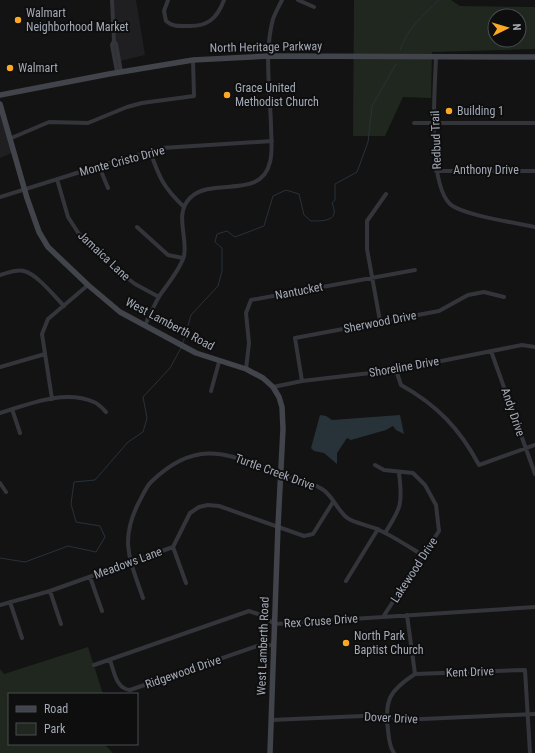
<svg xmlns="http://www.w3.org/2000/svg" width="535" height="753" font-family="'Roboto Condensed',sans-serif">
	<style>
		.built { fill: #1f1f22 }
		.green { fill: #1f271f; fill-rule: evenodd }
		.water { fill: #283239 }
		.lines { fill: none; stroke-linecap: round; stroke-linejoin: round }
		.stream { stroke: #283239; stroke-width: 1 }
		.street { stroke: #33353a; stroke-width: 4 }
		.secondary { stroke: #41444a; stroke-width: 5.5 }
		.poi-dot { fill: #fca823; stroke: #0e0e0f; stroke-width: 1.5 }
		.labels { text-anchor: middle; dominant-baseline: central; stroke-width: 4; stroke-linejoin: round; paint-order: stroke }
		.poi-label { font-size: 12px; fill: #a3aab6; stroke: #0e0e0f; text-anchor: start }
		.street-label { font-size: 12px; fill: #a3aab6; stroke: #0e0e0f }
	</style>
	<rect width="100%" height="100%" fill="#131314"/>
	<path class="built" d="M114 0H136L145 55 120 61 112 19Z
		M0 111 12 153 0 158Z"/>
	<path class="green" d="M354 0H451L460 6 535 7V49L432 52 431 98 403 97 385 136H353ZM495 16H519V40H495Z
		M88 647 103 694H9V744H104L113 753H0V669L4 674Z"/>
	<path class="water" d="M320 415 326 416 332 420 400 415 404 434 396 430 393 426 386 430 351 440 347 438 337 453V464L324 453 314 451 311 448Z"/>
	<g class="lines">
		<path class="stream" d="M400 50C408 28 423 15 439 0
			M183 343 191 315 218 286 222 271V248L215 242 217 234 227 231 235 237 264 226 273 196 286 190 299 194 304 215 311 221C325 221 340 221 332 203L335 200V184L357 172 368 142 372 106 396 64
			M0 558 25 562 68 546 96 552 105 537 100 526 76 522 71 504 74 482 95 480 128 442 143 432 147 418 143 397 170 368 181 348"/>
		<path class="street" d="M112 0 114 41 112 45 117 72
			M168 0 164 11 166 21C173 27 179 26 187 26 207 27 217 19 224 0
			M298 0 314 7
			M114 41 116 44 121 71
			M436 57C435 89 427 182 450 204 462 215 517 223 535 227
			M414 123H535
			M9 139 49 122 88 123 127 107 142 103 194 96 193 60
			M150 151C159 177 163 187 184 207
			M99 166 108 188
			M436 171H535
			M57 179 68 217 79 234 122 274 135 284 159 297
			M0 197 99 166 162 148 272 141
			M137 227 168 255 183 258
			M0 275C7 273 17 269 24 271 37 274 55 297 64 306
			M380 321 367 249V221L386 194
			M145 325C150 315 154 305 160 295 167 285 181 268 184 256 188 237 174 214 190 198 212 176 261 201 270 162 273 151 271 137 271 125 270 91 264 52 273 19 275 13 279 6 282 0
			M491 351 535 474
			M0 367 45 354
			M246 369 249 343 246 313 251 300 415 270
			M396 370 401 385C437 405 460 429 479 465L535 445
			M302 381 295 338 439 311 468 295 484 292 504 297
			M273 387 302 381 396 370 522 345 535 347
			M211 391 219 362
			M52 399 42 334 48 319 88 285
			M12 409 20 433
			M0 413C29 404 65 389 94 402 99 404 103 409 106 412
			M375 465 384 470 413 473 425 485 436 505 439 531 383 617
			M0 483 6 492
			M385 533C401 508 403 504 399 473
			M173 547 186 583
			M90 577 102 611
			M346 581 378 529
			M50 591 61 624
			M143 598C130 560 119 541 139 502 143 495 146 487 151 482 197 437 228 454 279 473 294 479 309 481 322 489 332 495 337 509 346 517 353 523 368 525 377 529 393 536 409 547 424 556
			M10 602 22 638
			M0 605 50 591 173 547 190 513 199 507 208 505 219 506 304 536 313 534 333 502
			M407 615 415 674
			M110 660C114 671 116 689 130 690L257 646 273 645
			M94 665 249 611 258 614 275 624 535 607
			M415 674 525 670 530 753
			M271 720 386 715 401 720 535 714
			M394 753C389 746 389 738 388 730 384 700 390 690 415 674"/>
		<path class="secondary" d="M0 95 109 74 193 60 270 56 535 57
			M0 104 27 198 39 232 48 247 88 285 120 312 196 353 246 369 263 378 273 387 279 397 282 407 283 429 278 526 270 753"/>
	</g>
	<g class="poi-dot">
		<circle cx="18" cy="20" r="4"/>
		<circle cx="10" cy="68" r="4"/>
		<circle cx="227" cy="95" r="4"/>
		<circle cx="449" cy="111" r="4"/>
		<circle cx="346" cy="643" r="4"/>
	</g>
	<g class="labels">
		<g class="poi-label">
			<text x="26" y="13">Walmart<tspan x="26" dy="14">Neighborhood Market</tspan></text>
			<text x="18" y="68">Walmart</text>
			<text x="235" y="88">Grace United<tspan x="235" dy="14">Methodist Church</tspan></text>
			<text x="457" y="111">Building 1</text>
			<text x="354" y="636">North Park<tspan x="354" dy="14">Baptist Church</tspan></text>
		</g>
		<g class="street-label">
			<text transform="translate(266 47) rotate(-1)">North Heritage Parkway</text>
			<text transform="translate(436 140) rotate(-92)">Redbud Trail</text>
			<text transform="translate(122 161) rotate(-15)">Monte Cristo Drive</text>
			<text x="486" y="170">Anthony Drive</text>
			<text transform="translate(104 256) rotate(43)">Jamaica Lane</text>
			<text transform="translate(299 291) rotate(-11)">Nantucket</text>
			<text transform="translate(380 322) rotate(-11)">Sherwood Drive</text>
			<text transform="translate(170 324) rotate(28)">West Lamberth Road</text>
			<text transform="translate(404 367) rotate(-10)">Shoreline Drive</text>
			<text transform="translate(513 412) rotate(71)">Andy Drive</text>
			<text transform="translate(275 472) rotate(20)">Turtle Creek Drive</text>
			<text transform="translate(128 563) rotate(-20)">Meadows Lane</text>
			<text transform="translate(414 570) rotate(-57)">Lakewood Drive</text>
			<text transform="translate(321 621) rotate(-4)">Rex Cruse Drive</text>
			<text transform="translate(263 646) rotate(-88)">West Lamberth Road</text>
			<text transform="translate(183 672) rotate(-19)">Ridgewood Drive</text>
			<text transform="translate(470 672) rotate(-2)">Kent Drive</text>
			<text transform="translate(391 718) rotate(3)">Dover Drive</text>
		</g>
	</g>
	<rect x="8" y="693" width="130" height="52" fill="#0e0e0f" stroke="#4a4c52"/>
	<rect x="16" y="706" width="20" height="6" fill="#41444a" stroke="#4a4c52"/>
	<text x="44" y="713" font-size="12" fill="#a3aab6">Road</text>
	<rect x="16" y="723" width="20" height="12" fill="#1f271f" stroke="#4a4c52"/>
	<text x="44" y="733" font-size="12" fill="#a3aab6">Park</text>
	<g transform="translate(507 28) rotate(85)"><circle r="19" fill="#0e0e0f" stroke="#4a4c52"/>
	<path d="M0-3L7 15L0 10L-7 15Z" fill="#fca823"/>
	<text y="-6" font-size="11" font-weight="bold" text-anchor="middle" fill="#a3aab6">N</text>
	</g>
</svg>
